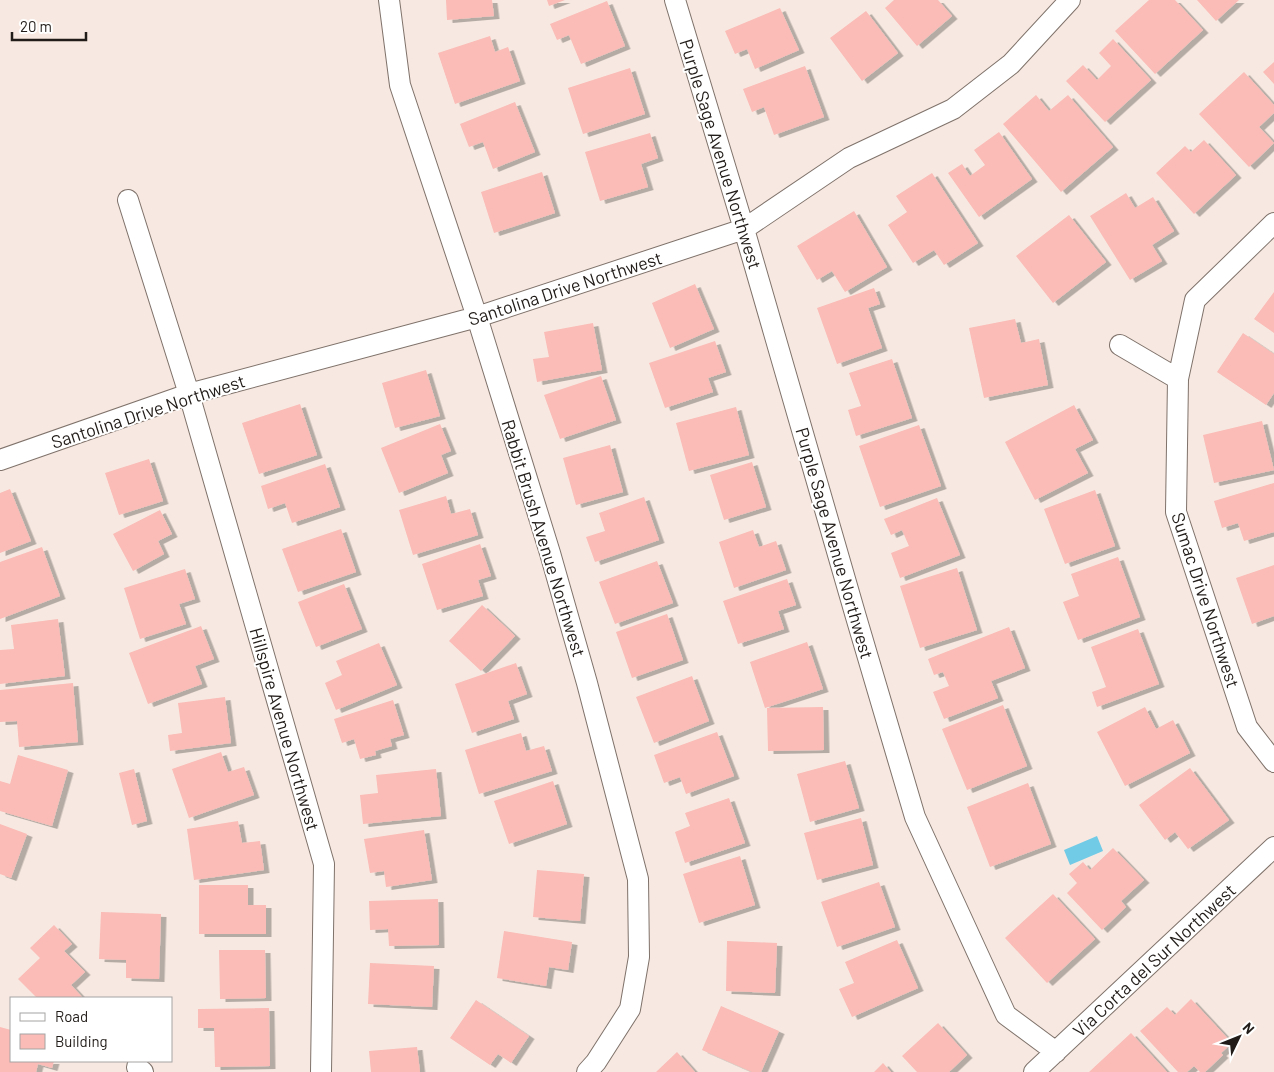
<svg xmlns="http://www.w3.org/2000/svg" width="1274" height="1072" font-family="Barlow,sans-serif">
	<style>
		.water { fill: #71cae6 }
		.building { fill: #fbbbb6; filter: url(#shadow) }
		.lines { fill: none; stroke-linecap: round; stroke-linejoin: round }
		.street-casing { stroke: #7f726b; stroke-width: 22 }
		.street { stroke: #fff; stroke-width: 20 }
		.labels { text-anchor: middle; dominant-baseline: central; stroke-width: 4; stroke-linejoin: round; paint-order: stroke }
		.street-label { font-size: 18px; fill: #211c19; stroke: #fff }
	</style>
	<defs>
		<filter id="shadow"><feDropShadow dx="5.5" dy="3" stdDeviation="0" flood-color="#0004"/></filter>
	</defs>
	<rect width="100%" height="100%" fill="#f7e9e1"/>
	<path class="water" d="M1097 836 1103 851 1070 865 1064 850Z"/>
	<path class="building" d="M446 0H492L494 16 447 20Z
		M547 0H565L549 6Z
		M894 0H938L952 16 917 46 885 8Z
		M1149 0H1175L1203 30 1155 74 1115 31Z
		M1197 0H1239L1216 21Z
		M607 1 625 46 581 64 569 35 557 40 550 24Z
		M780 8 799 50 755 69 747 49 735 54 725 31Z
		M866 11 898 53 862 81 830 38Z
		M490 36 495 52 508 47 520 81 455 104 438 53Z
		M1113 39 1151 80 1105 122 1066 81 1083 65 1097 80 1111 66 1099 53Z
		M1274 62V84L1263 72Z
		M805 66 824 117 774 135 764 107 752 112 743 89Z
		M630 68 645 114 583 134 568 88Z
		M1244 72 1274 105V113L1259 127 1274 143 1249 167 1199 114Z
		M1036 95 1049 111 1068 95 1113 147 1061 192 1003 124Z
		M515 102 535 152 493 169 483 142 469 147 460 124Z
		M999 132 1032 179 979 217 948 173 962 164 970 176 985 165 974 150Z
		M650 133 658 158 641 164 648 187 600 201 585 152Z
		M1204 140 1236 175 1194 214 1156 173 1185 146 1191 152Z
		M542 172 555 213 494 233 481 192Z
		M932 173 978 243 944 265 934 250 913 263 888 225 907 212 896 196Z
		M1126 193 1135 208 1153 197 1174 231 1152 245 1162 261 1130 280 1090 216Z
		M854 211 887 267 845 292 832 271 817 280 797 246Z
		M1069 215 1106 262 1053 303 1016 256Z
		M695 284 714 329 670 348 652 303Z
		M874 288 880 304 868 308 882 348 837 364 817 308Z
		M1274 292V333L1254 319Z
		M1015 319 1021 343 1039 339 1048 385 984 398 969 328Z
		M593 323 602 370 537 382 533 359 549 357 544 332Z
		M1243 333 1274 354V393L1266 405 1217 372Z
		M715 341 726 372 708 378 713 392 665 408 649 363Z
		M892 359 912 418 856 436 848 410 861 406 849 373Z
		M426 370 440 416 395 428 382 383Z
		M601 376 616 420 560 439 544 395Z
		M300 404 317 455 259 474 242 423Z
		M1074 405 1093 440 1075 449 1088 473 1035 500 1005 442Z
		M736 407 749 455 689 471 676 423Z
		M1262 421 1274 470 1214 483 1203 435Z
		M440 424 451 451 441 455 448 473 399 493 381 448Z
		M919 425 941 486 880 507 859 446Z
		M610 445 623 492 576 505 563 458Z
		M149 459 163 501 119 515 105 473Z
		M752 462 766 507 724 520 710 475Z
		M325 464 340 507 292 523 285 503 268 509 261 486Z
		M1274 483V532L1244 541 1238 523 1222 528 1214 501Z
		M10 489 31 541 0 553V493Z
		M1095 490 1115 546 1065 564 1044 509Z
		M446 496 451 514 470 509 478 535 413 555 399 510Z
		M644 497 659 540 595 562 586 537 605 531 599 513Z
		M937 498 960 555 900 578 891 553 909 546 902 530 891 535 884 519Z
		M160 510 172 534 158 541 164 554 133 571 113 534Z
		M341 529 356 572 298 592 282 549Z
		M753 530 759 547 776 541 786 570 734 588 719 542Z
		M480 544 491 576 478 580 483 596 437 610 422 564Z
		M42 547 60 596 0 619V562Z
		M1118 557 1140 617 1078 640 1063 602 1079 596 1071 574Z
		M657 561 673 603 615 624 599 582Z
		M1274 565V616L1252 624 1236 578Z
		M957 568 977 630 920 648 900 586Z
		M185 569 195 599 179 604 186 624 140 639 124 588Z
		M787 579 796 605 778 611 784 629 738 644 723 601Z
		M344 584 362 629 316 647 298 602Z
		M482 605 515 636 481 671 449 641Z
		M667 614 683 660 632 678 616 632Z
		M58 619 65 676 0 684V650L14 649 11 625Z
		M201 626 214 659 195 666 202 684 148 704 129 653Z
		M1009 627 1025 668 991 681 998 698 944 719 933 692 949 686 943 672 934 675 928 659Z
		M1138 629 1159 684 1097 707 1092 692 1106 687 1091 647Z
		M807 642 823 689 765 708 750 662Z
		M379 643 397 685 336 710 325 683 342 675 336 661Z
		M516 663 527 694 508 701 514 719 472 733 455 684Z
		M692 676 709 721 654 743 636 697Z
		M73 683 78 742 19 747 17 721 0 722V690Z
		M225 697 231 743 170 751 168 735 182 733 178 703Z
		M393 700 404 735 390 739 392 746 375 751 376 755 360 759 354 739 342 743 334 719Z
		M1003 705 1027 766 967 790 942 729Z
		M823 707 824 750 768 751 767 708Z
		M1145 707 1156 729 1173 720 1190 753 1125 786 1097 732Z
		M717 732 734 776 686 794 680 777 664 783 654 755Z
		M521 733 526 751 544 746 552 771 479 794 465 750Z
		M221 752 228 772 244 767 254 795 189 818 172 769Z
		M18 755 68 770 52 826 0 811V781L10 784Z
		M845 761 859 808 810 822 797 774Z
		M1190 768 1229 820 1188 849 1175 832 1165 840 1139 805Z
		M134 769 147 821 132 825 119 773Z
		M436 769 441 816 363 824 360 795 378 793 376 775Z
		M553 781 567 824 509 844 494 801Z
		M1028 783 1051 844 990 867 967 807Z
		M729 798 745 843 685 863 675 832 690 826 685 813Z
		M861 818 873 865 817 880 804 833Z
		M238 821 242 843 260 841 264 870 194 880 187 829Z
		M0 824 27 834 11 878 0 874Z
		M424 830 432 880 386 887 384 871 370 873 364 839Z
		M1113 848 1144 880 1121 901 1126 907 1102 930 1067 893 1077 883 1069 874 1083 862 1090 870Z
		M740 856 755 905 699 923 683 874Z
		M537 870 584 874 580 921 533 917Z
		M879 882 895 927 837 947 821 902Z
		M199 885H248V905H266V934H199Z
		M1053 894 1095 939 1047 983 1005 938Z
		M438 899 439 945 389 946 388 929 370 930 369 901Z
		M101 912 161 914 159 979 126 978V960L99 959Z
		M54 925 72 944 64 951 85 972 71 985 83 998H37L18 979 40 958 30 948Z
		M504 931 572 942 568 970 549 967 546 986 497 978Z
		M897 940 918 988 852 1017 839 989 854 983 845 962Z
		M727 941 777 943 775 993 726 991Z
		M219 950H265L266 998 220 999Z
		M370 963 434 966 432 1007 368 1004Z
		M1191 999 1232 1043 1221 1053 1223 1055 1205 1072H1200L1194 1066 1187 1072H1178L1140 1031 1167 1007 1175 1015Z
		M476 1000 529 1036 511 1063 498 1054 490 1065 450 1038Z
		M721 1006 779 1031 761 1072H752L702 1050Z
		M269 1008 270 1066 215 1067 214 1028H198V1009Z
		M938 1023 967 1055 949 1072H917L902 1056Z
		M0 1027 11 1030V1061H54L52 1068 38 1064 36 1072H0Z
		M1131 1033 1167 1072H1089Z
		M417 1047 420 1072H371L369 1051Z
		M677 1052 695 1072H656Z
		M883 1063 891 1072H874Z"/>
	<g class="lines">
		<g class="street-casing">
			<path id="street" d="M389 0 400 85 477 317 550 553 587 683 638 879 639 957 630 1009 596 1062 587 1072
				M675 0 744 229 856 617 915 817 1006 1015 1056 1052
				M128 200 189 394 324 864 321 1072
				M1274 223 1195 300 1178 379 1176 512 1247 727 1274 762
				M1120 345 1178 379
				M0 460 189 394 477 317 744 229 849 158 953 109 1011 64 1070 0
				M137 1067 143 1072
				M1034 1072 1274 847"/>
		</g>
		<use href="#street" class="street"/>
	</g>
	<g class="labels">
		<g class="street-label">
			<text transform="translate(721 154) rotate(73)">Purple Sage Avenue Northwest</text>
			<text transform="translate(565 288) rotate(-18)">Santolina Drive Northwest</text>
			<text transform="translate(148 411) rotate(-18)">Santolina Drive Northwest</text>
			<text transform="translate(544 538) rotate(73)">Rabbit Brush Avenue Northwest</text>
			<text transform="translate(835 543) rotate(74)">Purple Sage Avenue Northwest</text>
			<text transform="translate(1206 600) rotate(72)">Sumac Drive Northwest</text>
			<text transform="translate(285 729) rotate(74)">Hillspire Avenue Northwest</text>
			<text transform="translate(1154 960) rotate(-43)">Via Corta del Sur Northwest</text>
		</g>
	</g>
	<rect x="10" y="997" width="162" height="65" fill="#ffffff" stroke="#a6a4a3"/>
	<rect x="20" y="1013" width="25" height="8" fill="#ffffff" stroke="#a6a4a3"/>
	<text x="55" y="1022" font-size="15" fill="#211c19">Road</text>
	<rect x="20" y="1034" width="25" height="15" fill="#fbbbb6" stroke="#a6a4a3"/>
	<text x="55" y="1047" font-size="15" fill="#211c19">Building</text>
	<g transform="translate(1239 1037) rotate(47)" stroke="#ffffff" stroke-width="4" paint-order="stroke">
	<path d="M0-4L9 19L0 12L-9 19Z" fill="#211c19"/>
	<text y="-8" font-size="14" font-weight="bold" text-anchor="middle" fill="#211c19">N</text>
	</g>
	<path d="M12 32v8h74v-8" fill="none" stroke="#211c19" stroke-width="2.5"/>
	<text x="20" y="32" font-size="15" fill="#211c19" stroke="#ffffff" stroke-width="4" paint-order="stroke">20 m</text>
</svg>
